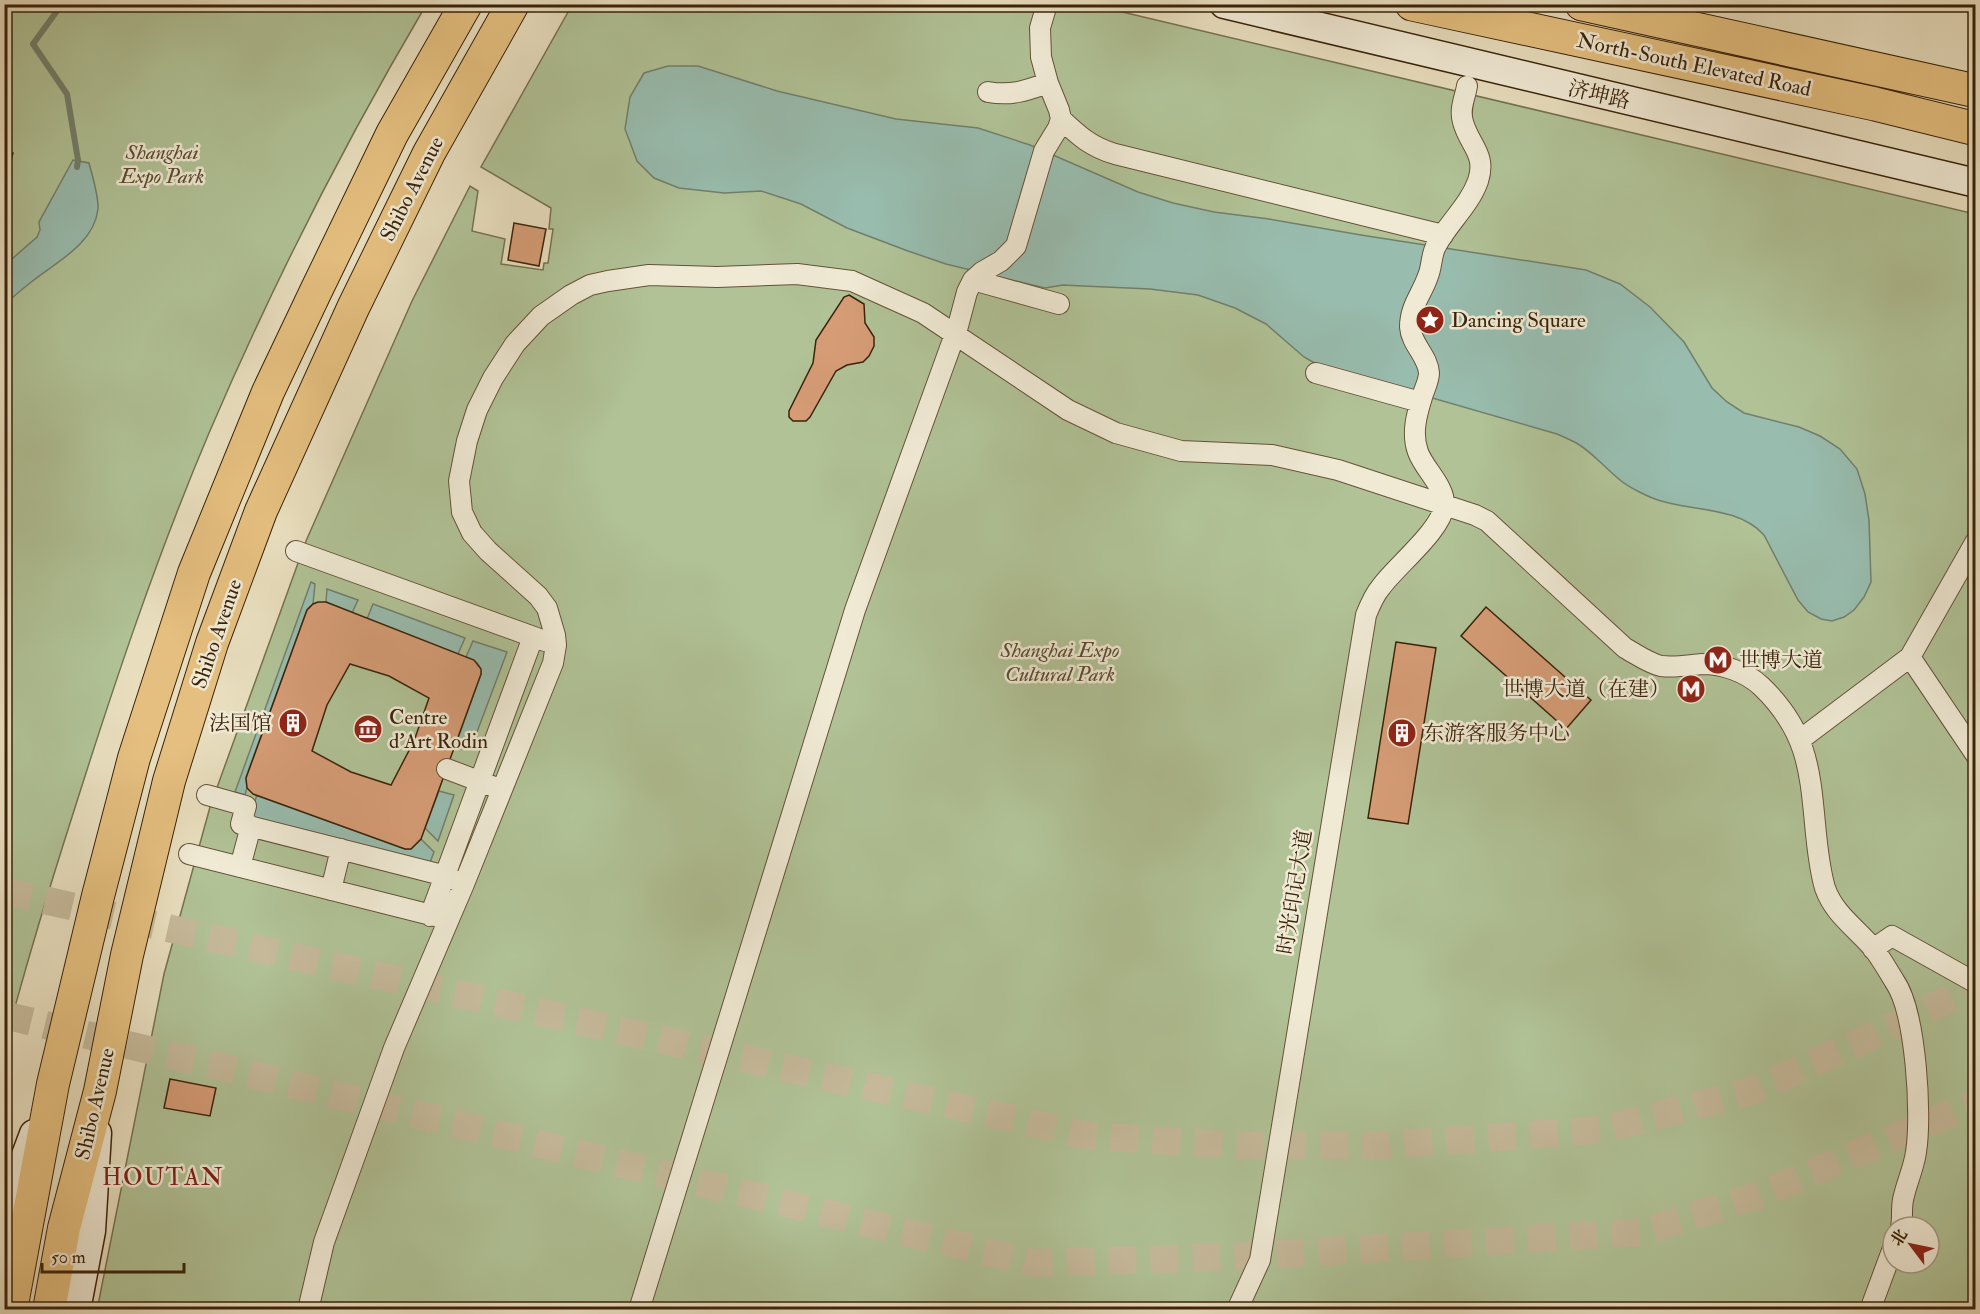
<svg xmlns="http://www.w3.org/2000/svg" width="1980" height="1314" font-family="'IM FELL Double Pica','Noto Serif SC',serif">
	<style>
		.green { fill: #b0c296; stroke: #757250; stroke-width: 1.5; fill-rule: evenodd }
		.water { fill: #98bcae; stroke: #727f6c; stroke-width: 1.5 }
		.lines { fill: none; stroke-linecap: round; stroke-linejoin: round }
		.stream { stroke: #727f6c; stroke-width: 6 }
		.building { fill: #d59c76; stroke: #3a230a; stroke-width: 1.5; fill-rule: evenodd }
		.secondary-tunnel { stroke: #c5b99a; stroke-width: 28; stroke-dasharray: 28 14; stroke-linecap: butt }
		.street-casing { stroke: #665237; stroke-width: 22 }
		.secondary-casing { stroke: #3a230a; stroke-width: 31 }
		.primary-casing { stroke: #3a230a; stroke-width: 34 }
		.highway-casing { stroke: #3a230a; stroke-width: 35 }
		.street { stroke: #f0ead5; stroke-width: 20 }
		.secondary { stroke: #f0ead5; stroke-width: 28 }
		.primary { stroke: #e4bf7f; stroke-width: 32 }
		.highway { stroke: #e4bf7f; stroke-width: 33 }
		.labels { text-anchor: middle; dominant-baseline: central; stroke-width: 5; stroke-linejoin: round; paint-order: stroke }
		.street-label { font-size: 21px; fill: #3a230a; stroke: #f0ead5 }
		.park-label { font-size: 21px; font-style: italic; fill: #584b2d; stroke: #f0ead5 }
		.poi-label { font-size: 21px; fill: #3a230a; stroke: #f0ead5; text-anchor: start }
		.quarter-label { font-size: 24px; letter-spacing: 1.5px; fill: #7a1f14; stroke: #f0ead5 }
	</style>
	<rect width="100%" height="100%" fill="#e8debe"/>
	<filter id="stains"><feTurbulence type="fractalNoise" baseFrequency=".00333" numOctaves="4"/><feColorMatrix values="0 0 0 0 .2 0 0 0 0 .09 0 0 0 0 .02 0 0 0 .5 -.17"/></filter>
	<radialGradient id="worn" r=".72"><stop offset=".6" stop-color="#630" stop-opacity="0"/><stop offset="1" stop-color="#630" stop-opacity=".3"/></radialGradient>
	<path class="green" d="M5 5H426C345 142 272 286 209 433 156 558 113 687 72 817 48 892 25 968 5 1044Z
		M572 5H1093L1975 214V1309L97 1310 164 974 210 807 306 541 412 301 470 186 478 191 472 231 505 239 501 264 543 270 544 263H548L553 229H549L551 208 481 167ZM1893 1227H1929V1263H1893Z"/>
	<path class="water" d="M668 66H698L777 91 896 119 978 128 1030 145 1138 192 1173 203 1214 212 1269 219 1361 235 1586 270 1620 284 1650 307 1684 342 1712 388 1727 402 1744 413 1799 427 1820 436 1840 449 1857 469 1865 494 1869 520 1871 582 1864 597 1854 610 1844 617 1832 621 1821 619 1808 612 1798 600 1764 535C1739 507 1694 511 1661 501 1650 498 1628 487 1620 480 1605 468 1594 454 1578 444 1571 440 1564 437 1557 434L1318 365 1304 357 1266 324 1235 308 1198 295 1150 289 1083 286 1063 285 1045 288 946 264 908 251 847 228 801 204 761 191 724 193 679 188 654 178 637 161 625 129 630 97 644 73Z
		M73 160 89 163C92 175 99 197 98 209 94 245 54 263 30 283 21 290 13 297 5 304V265L37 237 40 230 39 222Z
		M311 582 315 584 313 604 307 610 246 777 247 788 245 795 235 792Z
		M327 589 358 600 352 613 326 602Z
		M373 604 465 638 458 654 367 619Z
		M473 641 507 652 471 748 454 749 481 674C481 664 475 660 466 657Z
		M439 791 454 795 438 841 425 828Z
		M257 795 405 849H411L421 839 434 852 429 865 249 818Z"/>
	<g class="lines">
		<path class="stream" d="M62 4 33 44 67 94 78 160 77 167"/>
	</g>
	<path class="building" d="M4 151 13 153 4 184Z
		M514 223 546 229 539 266 508 260Z
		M849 295 864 304 865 323 874 337V346L869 356 863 362 847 365 836 371 810 417 806 421H793L789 417V411L813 363 816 340 844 297Z
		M318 602H326L474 660 481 669V674L421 839 411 849H405L253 794 247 788 246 778 307 610 313 604ZM350 664 389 676 429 698 414 741 391 785 351 772 312 751 327 705Z
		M1486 607 1591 700 1566 729 1461 636Z
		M1396 642 1436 648 1408 824 1368 818Z
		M170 1079 216 1088 210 1116 164 1108Z"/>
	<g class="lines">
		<path class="secondary-tunnel" d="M4 891 1088 1136 1253 1146 1387 1145 1601 1130 1752 1091 1914 1017 1976 985
			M4 1015 1033 1263 1232 1257 1643 1232 1759 1195 1976 1103"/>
		<g class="street-casing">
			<path id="street" d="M988 92C1011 96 1025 91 1048 83
				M1061 119C1079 136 1091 147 1115 154L1443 235
				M973 280 1059 304
				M1316 373 1420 402
				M296 551 545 641
				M1910 657 1976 755
				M1801 739 1910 657 1976 541
				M447 769 492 786
				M207 795 246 806 241 824 446 876 457 881
				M189 854 443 918
				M240 867 251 826
				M331 890 341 849
				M430 916 533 637
				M1873 949 1892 936 1976 983
				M308 1310 324 1242 394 1048 464 884 553 663 556 645 555 635 547 608 538 596 488 551 472 533 462 512 459 481 467 441 477 410 493 378 515 344 541 316 571 295 590 285 608 281 649 275 717 277 797 274 852 281 923 313 1068 410 1116 433 1181 451 1272 455 1338 470 1475 515 1487 521 1625 648C1636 654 1648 663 1661 666 1675 668 1689 665 1702 664 1723 664 1746 672 1761 686 1809 732 1810 772 1816 834 1818 853 1820 871 1825 888 1834 914 1856 928 1873 948 1881 958 1888 971 1895 982 1916 1013 1922 1115 1916 1152 1914 1168 1906 1184 1903 1200 1901 1209 1903 1218 1901 1227
				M639 1310 855 610 958 326 967 292 973 280 982 272 1001 261 1016 246 1044 151 1058 128 1061 119 1059 110 1048 83 1041 57 1040 28 1047 4
				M1237 1310 1260 1260 1366 615C1370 605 1374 595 1381 587 1395 567 1443 529 1444 505 1445 486 1424 469 1418 452 1411 433 1417 413 1423 394 1425 388 1429 380 1429 373 1428 356 1411 344 1410 327 1410 306 1422 294 1428 276 1432 267 1431 255 1436 246 1448 223 1469 206 1478 181 1487 154 1469 145 1463 122 1459 109 1465 98 1467 86
				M1870 1310 1893 1248"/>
		</g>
		<g class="secondary-casing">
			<path id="secondary" d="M1224 4 1976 183
				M4 1214 34 1134
				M76 1310 91 1231 97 1133"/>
		</g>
		<g class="primary-casing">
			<path id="primary" d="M11 1310 53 1084 98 896 134 758 194 573 268 392 315 293 392 134 466 4
				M49 1310 64 1228 100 1091 127 955 169 781 212 643 261 511 353 308 429 153 513 4"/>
		</g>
		<g class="highway-casing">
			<path id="highway" d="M1412 4 1875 104 1976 129
				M1582 4 1976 91"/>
		</g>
		<use href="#street" class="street"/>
		<use href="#secondary" class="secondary"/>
		<use href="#primary" class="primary"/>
		<use href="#highway" class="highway"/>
	</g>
	<defs>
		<g id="sight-disc" transform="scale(1.5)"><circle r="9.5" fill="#8f2418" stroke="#f0ead5"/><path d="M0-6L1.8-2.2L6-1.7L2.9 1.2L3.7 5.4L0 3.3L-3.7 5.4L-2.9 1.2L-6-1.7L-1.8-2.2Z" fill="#fff"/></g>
		<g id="metro-disc" transform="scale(1.5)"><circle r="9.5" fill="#8f2418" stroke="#f0ead5"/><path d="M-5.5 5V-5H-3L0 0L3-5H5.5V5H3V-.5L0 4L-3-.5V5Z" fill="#fff"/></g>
		<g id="building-disc" transform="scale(1.5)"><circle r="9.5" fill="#8f2418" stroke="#f0ead5"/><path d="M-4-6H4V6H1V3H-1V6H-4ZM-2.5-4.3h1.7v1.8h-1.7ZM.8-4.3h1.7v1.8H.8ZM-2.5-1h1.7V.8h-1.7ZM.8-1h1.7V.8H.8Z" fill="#fff"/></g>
		<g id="museum-disc" transform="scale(1.5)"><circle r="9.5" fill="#8f2418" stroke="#f0ead5"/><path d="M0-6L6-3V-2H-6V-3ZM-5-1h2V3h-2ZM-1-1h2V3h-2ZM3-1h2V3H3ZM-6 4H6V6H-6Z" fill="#fff"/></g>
	</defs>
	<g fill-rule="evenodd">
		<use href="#sight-disc" x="1430" y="320"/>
		<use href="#metro-disc" x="1718" y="660"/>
		<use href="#metro-disc" x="1691" y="689"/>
		<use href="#building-disc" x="293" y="723"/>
		<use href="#museum-disc" x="368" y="729"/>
		<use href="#building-disc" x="1402" y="733"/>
	</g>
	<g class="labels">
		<g class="street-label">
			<text transform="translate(1694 65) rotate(12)">North-South Elevated Road</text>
			<text transform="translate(1599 95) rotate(13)">济坤路</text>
			<text transform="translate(412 189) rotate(-63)">Shibo Avenue</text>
			<text transform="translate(217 634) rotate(-71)">Shibo Avenue</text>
			<text transform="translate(1295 892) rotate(-81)">时光印记大道</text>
			<text transform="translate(95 1104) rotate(-77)">Shibo Avenue</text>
		</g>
		<g class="park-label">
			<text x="162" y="152">Shanghai<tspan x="162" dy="24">Expo Park</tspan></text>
			<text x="1060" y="650">Shanghai Expo<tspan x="1060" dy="24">Cultural Park</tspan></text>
		</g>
		<g class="poi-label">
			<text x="1451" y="320">Dancing Square</text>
			<text x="1739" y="660">世博大道</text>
			<text x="1670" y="689" text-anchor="end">世博大道（在建）</text>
			<text x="389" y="717">Centre<tspan x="389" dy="24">d'Art Rodin</tspan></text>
			<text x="272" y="723" text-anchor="end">法国馆</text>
			<text x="1423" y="733">东游客服务中心</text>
		</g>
		<g class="quarter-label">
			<text x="163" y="1177">HOUTAN</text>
		</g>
	</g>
	<rect width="1980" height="1314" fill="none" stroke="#e8debe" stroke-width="24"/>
	<rect x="6" y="6" width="1968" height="1302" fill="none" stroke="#3a230a" stroke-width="3"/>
	<rect x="12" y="12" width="1956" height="1290" fill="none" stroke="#3a230a" stroke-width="1.5"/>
	<g transform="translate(1911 1245) rotate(302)"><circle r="28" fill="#f0ead5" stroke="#a79a84" stroke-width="1.5"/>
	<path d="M0-4.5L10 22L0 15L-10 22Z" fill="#8f2418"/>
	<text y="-9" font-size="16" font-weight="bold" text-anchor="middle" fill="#3a230a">北</text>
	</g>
	<path d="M42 1263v9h142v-9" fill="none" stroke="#3a230a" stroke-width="3"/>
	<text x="51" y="1263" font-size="18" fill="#3a230a" stroke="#f0ead5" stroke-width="4.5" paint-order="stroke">50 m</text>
	<rect width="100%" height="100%" filter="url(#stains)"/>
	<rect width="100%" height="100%" fill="url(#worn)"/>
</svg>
